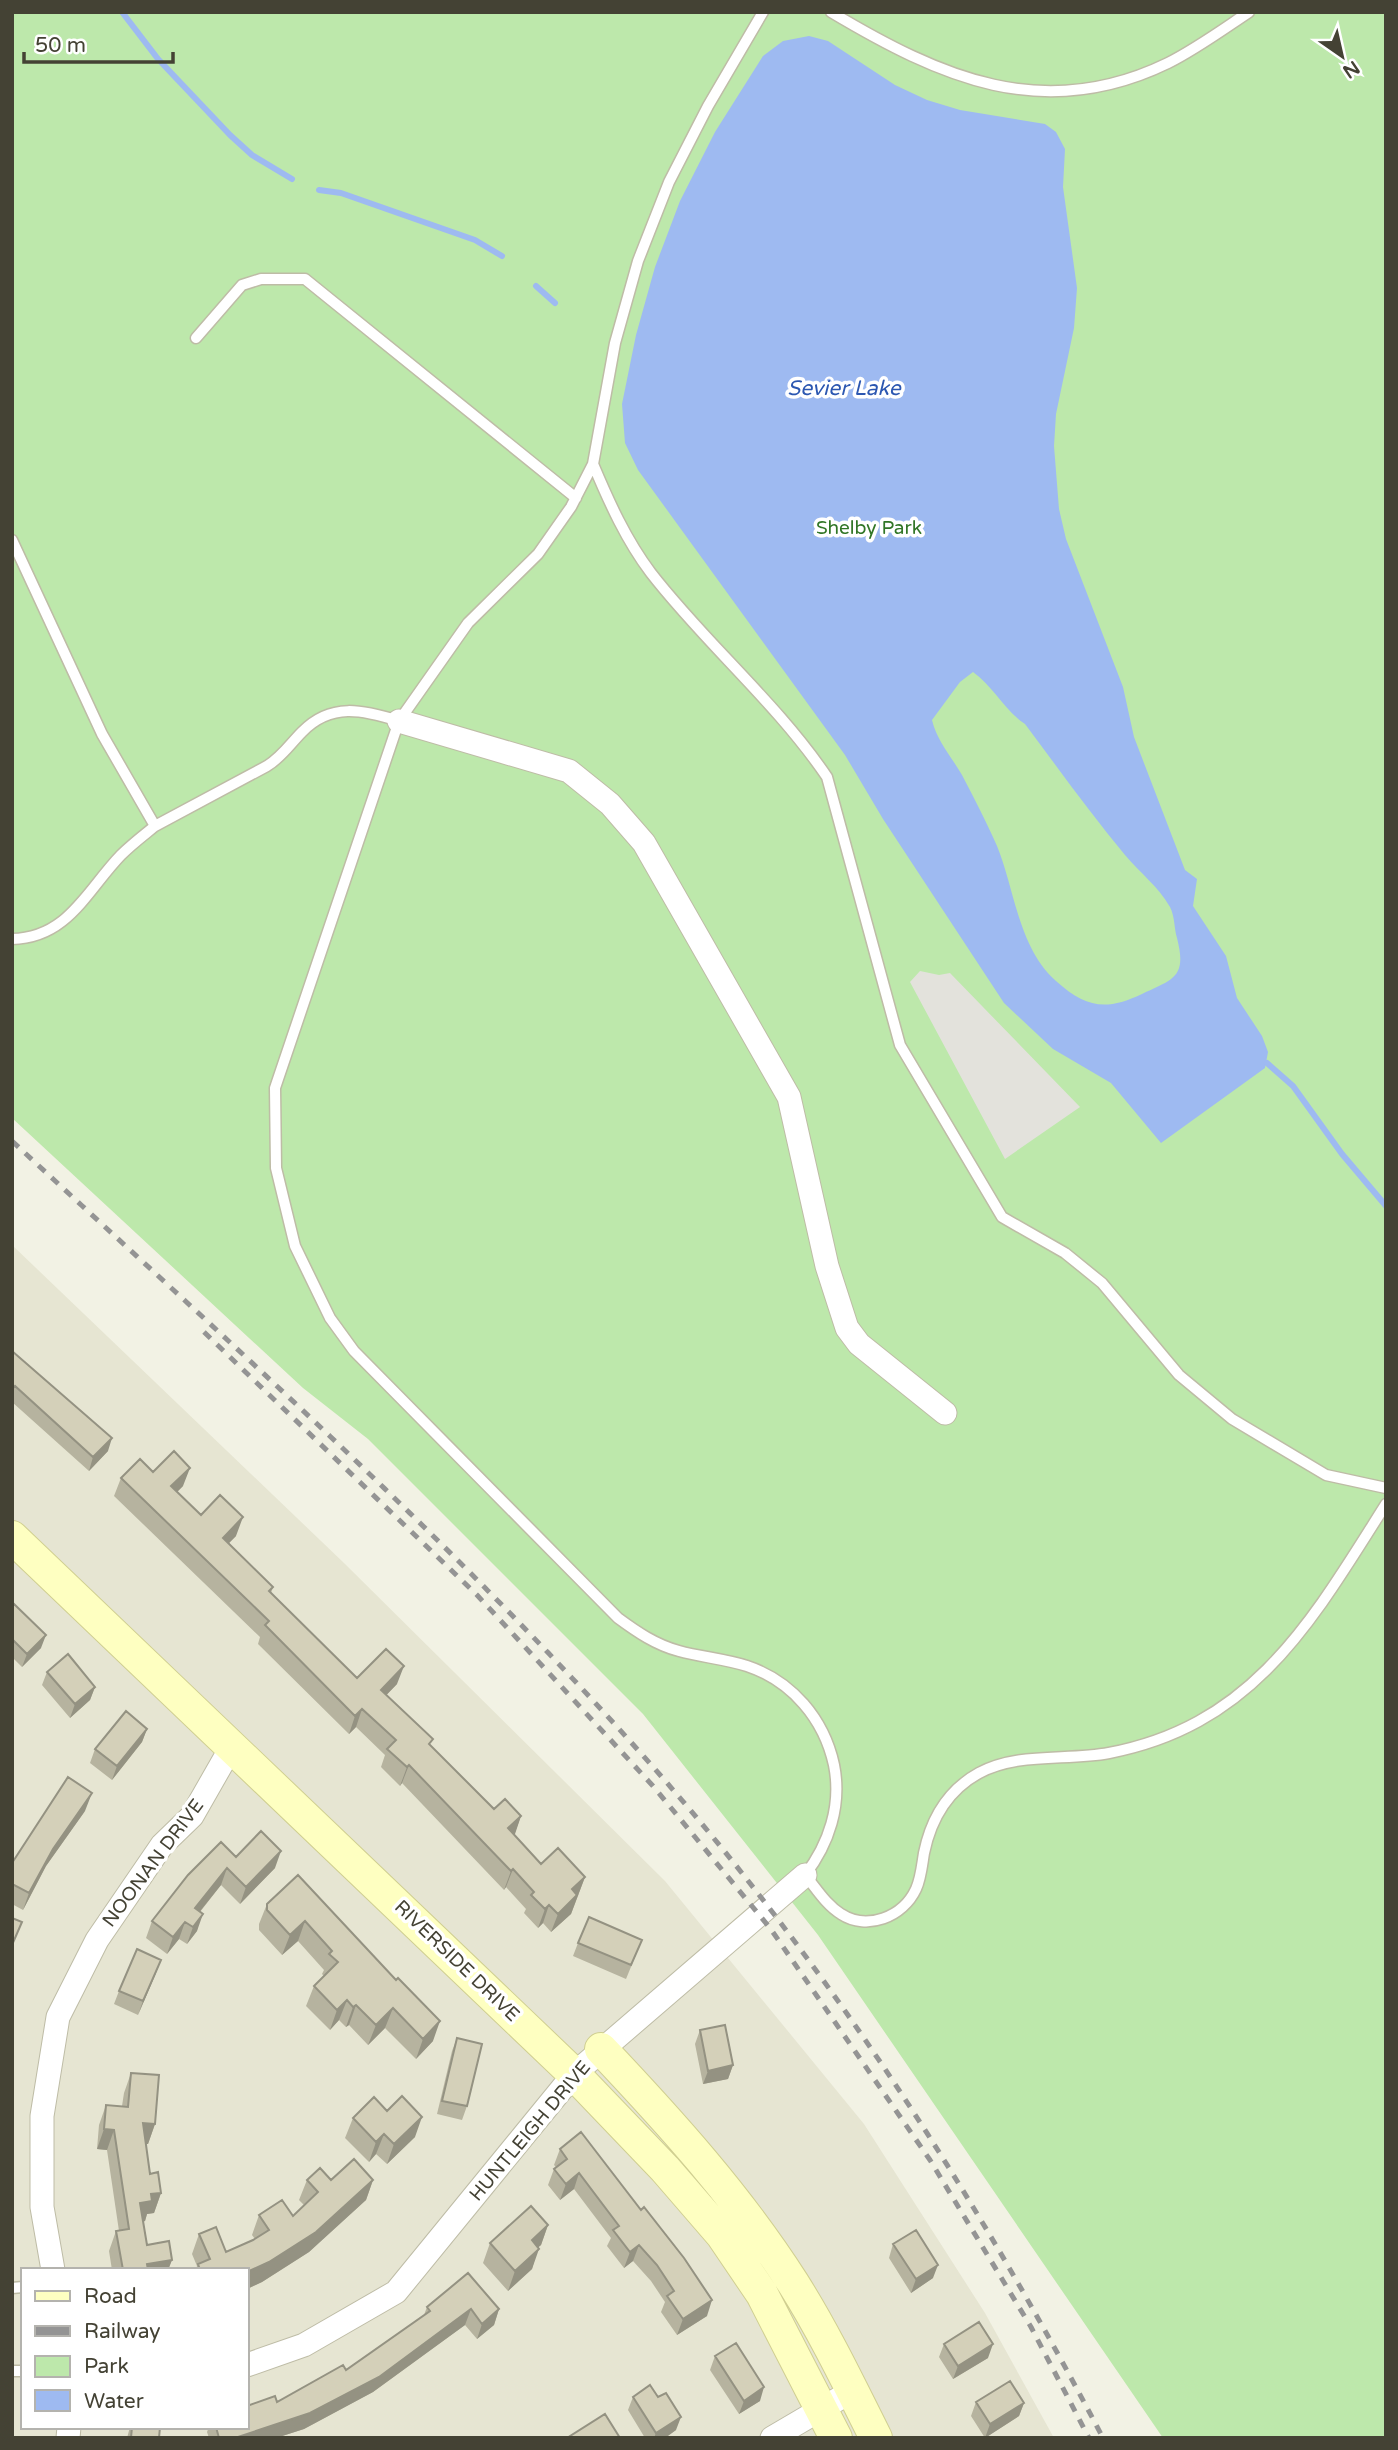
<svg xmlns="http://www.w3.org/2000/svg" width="1398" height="2450" font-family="'Varela Round',sans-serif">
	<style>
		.residential { fill: #e6e5d2; fill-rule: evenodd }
		.green { fill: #bde8ab }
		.parking { fill: #e3e2dc }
		.water { fill: #9ebaf1; fill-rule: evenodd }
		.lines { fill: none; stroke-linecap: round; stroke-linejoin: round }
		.stream { stroke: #9ebaf1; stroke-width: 6 }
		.lane-casing { stroke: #bebca6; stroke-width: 13 }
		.street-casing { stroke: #bebca6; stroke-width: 25 }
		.secondary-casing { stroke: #d0cf91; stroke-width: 34 }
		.lane { stroke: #fff; stroke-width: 10 }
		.street { stroke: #fff; stroke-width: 23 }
		.secondary { stroke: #feffc1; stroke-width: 32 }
		.rail { stroke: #949494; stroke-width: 5; stroke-dasharray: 9 9; stroke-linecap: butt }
		.wall { fill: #b6b39f }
		.shaded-wall { fill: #949282 }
		.building { fill: #d4d0b9; stroke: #949282; stroke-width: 2 }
		.labels { text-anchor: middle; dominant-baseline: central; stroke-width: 7; stroke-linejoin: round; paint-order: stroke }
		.park-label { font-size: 19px; fill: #317627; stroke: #fff }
		.street-label { font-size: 19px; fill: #444234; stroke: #fff }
		.water-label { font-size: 21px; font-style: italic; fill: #2c57b1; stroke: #fff }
	</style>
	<rect width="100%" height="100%" fill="#f2f2e4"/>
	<path class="residential" d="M12 1245 344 1563 665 1881 864 2124 985 2313 1054 2438H12ZM23 2270H247V2427H23Z"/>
	<path class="green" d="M12 12H1386V2438H1163L818 1935 643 1714 368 1439 303 1388 12 1118Z"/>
	<path class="parking" d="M920 971 939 975 950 973 1080 1107 1005 1159 910 982Z"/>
	<path class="water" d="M809 36 828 41 895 85 927 100 960 110 1045 124 1056 132 1065 149 1063 187 1077 288 1074 328 1056 414 1054 446 1059 509 1066 539 1123 687 1134 737 1185 870 1197 879 1193 906 1226 956 1237 998 1262 1036 1268 1052 1265 1068 1161 1143 1111 1083 1053 1049 1004 1003 883 819 845 755 638 470 625 443 622 404 636 335 655 267 680 201 715 132 763 56 783 41ZM973 672C994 687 1004 710 1025 724 1058 768 1090 813 1125 855 1140 873 1158 886 1170 907 1175 917 1174 928 1177 938 1187 977 1174 979 1142 994 1106 1011 1086 1008 1056 981 1018 947 1015 890 997 846 987 823 974 798 962 775 951 756 937 741 932 720L960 682Z"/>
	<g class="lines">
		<path class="stream" d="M122 12 158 59 230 135 252 155 292 179
			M319 190 341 193 475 240 502 256
			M536 286 555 303
			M1267 1063 1293 1086 1342 1154 1386 1206"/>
		<g class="lane-casing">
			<path id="lane" d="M763 12 708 106 669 182 638 261 615 343 593 464 571 507 538 554 468 623 399 721 275 1088 276 1168 295 1246 330 1318 354 1351 618 1618C637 1632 656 1645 679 1651 701 1657 725 1659 747 1666 792 1681 824 1719 834 1765 842 1805 829 1844 805 1875 816 1888 826 1905 841 1914 867 1931 903 1917 916 1889 921 1878 922 1865 924 1853 931 1819 948 1790 979 1773 1018 1752 1066 1761 1109 1753 1255 1725 1313 1619 1386 1504
				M831 12C940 77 1043 124 1168 63 1196 49 1222 30 1249 12
				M196 338 242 285 261 279H305L576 498
				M593 464C609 502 626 540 651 573 706 644 776 702 827 777L900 1045 1002 1217 1065 1253 1102 1283 1179 1375 1232 1419 1326 1475 1386 1488
				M12 540 102 734 155 826C144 835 132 844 121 855 87 890 68 938 12 939
				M155 826 267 766C282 757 290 744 302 732 331 702 363 710 399 721
				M12 2288 23 2287
				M12 2371H23"/>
		</g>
		<g class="street-casing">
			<path id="street" d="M399 721 569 771 610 804 644 843 789 1097 827 1266 847 1328 859 1344 945 1413
				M53 2270 42 2207V2116L58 2017 97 1940 162 1845 192 1816 232 1746
				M247 2365 304 2345 396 2292 574 2074 805 1875
				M68 2438 69 2427
				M772 2438 852 2391"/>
		</g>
		<g class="secondary-casing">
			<path id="secondary" d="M12 1537 574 2074 665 2169 722 2235 762 2294 836 2438
				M601 2049C671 2123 738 2197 793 2283 824 2332 850 2386 876 2438"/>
		</g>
		<use href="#lane" class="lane"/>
		<use href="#street" class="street"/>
		<use href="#secondary" class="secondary"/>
		<path class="rail" d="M12 1141C234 1347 461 1548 661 1776 836 1976 980 2203 1103 2438
			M204 1332 477 1595 653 1786 770 1928 930 2160 1031 2327 1089 2438"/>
	</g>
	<path class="wall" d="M12 1351 108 1451 89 1471 12 1402Z
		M153 1472 183 1486 177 1492 201 1515 236 1536 229 1543 273 1587 271 1593 357 1678 397 1684 386 1695 431 1746 494 1809 521 1816 514 1835 541 1864 585 1877 571 1914 551 1932 543 1923 538 1928 524 1913 526 1909 506 1887 504 1890 402 1783 400 1786 381 1767 385 1755 356 1727 349 1734 258 1644 260 1637 114 1496 121 1478Z
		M12 1604 41 1648 22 1667 12 1657Z
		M47 1672 95 1687 90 1700 70 1718 42 1685Z
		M147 1729 142 1742 112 1780 90 1763 95 1749Z
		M85 1811 46 1866 23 1910 12 1904V1863Z
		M236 1857 275 1868 240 1904 221 1885 200 1912 197 1931 187 1944 179 1939 167 1954 146 1938 152 1921Z
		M298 1875 433 2041 416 2059 385 2028 368 2045 349 2025 346 2027 339 2020 330 2030 306 2006 314 1986 324 1976 322 1974 324 1970 298 1941 282 1955 259 1930V1924L267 1904Z
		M642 1940 626 1979 573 1956 578 1943Z
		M156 1973 138 2015 114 2004 119 1991Z
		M700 2030 733 2065 728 2079 703 2084 695 2044Z
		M457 2038 467 2106 462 2120 437 2114 452 2051Z
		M131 2073 155 2124 148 2144H146L150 2174 161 2193 154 2213 147 2214 145 2221 143 2222 147 2245 172 2260 168 2270H112L109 2251 116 2231H119L107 2150 97 2149 99 2125 106 2105 122 2106 124 2093Z
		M387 2111 415 2137 387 2164 376 2154 369 2162 345 2138 353 2118Z
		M560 2149 707 2316 677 2335 661 2312 665 2302 651 2281 633 2261 624 2268 607 2246 611 2238 574 2189 560 2200 548 2185 554 2169 556 2167 554 2165Z
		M307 2180H373L366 2200 309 2252 262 2282 247 2289V2270H196L197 2266 192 2254 199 2234 226 2252 255 2239 252 2235 259 2215 293 2216 304 2205 299 2200Z
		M548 2225 541 2245 538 2247 532 2269 508 2291 483 2263 490 2243Z
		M893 2244 933 2278 911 2293 889 2258Z
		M427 2307 499 2309 494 2325 477 2339 465 2325 373 2392 304 2429 276 2438H209L207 2432 209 2427H216L277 2402 346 2370 424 2315Z
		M944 2344 988 2358 953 2379 939 2357Z
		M715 2356 760 2401 739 2414 710 2370Z
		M633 2397 676 2430 665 2438H645L628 2410Z
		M976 2402 1024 2403 1019 2416 985 2438 971 2416Z
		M130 2427H160L159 2438H127Z"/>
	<path class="shaded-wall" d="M112 1438 108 1451 89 1471 93 1457Z
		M190 1468 183 1486 164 1505 171 1486Z
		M243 1517 236 1536 216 1556 223 1538Z
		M46 1635 41 1648 22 1667 27 1654Z
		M404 1666 397 1684 374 1708 381 1690Z
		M95 1687 90 1700 70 1718 75 1704Z
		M362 1709 356 1727 349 1734 355 1716Z
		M147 1729 142 1742 112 1780 117 1766Z
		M409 1765 402 1783 400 1786 407 1767Z
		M92 1793 85 1811 46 1866 23 1910 29 1893 53 1849Z
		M521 1816 515 1834 501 1847 508 1828Z
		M281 1851 275 1868 240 1904 246 1887Z
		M227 1868 221 1885 189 1925 195 1908Z
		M513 1869 506 1887 504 1890 511 1871Z
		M585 1877 571 1914 551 1932 558 1914 572 1889Z
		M549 1905 543 1923 538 1928 545 1909Z
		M203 1914 197 1931 187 1944 193 1927Z
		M305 1921 298 1941 282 1955 290 1935Z
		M185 1922 179 1939 167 1954 173 1937Z
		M161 1960 156 1973 138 2015 143 2001Z
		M347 2000 339 2020 330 2030 337 2010Z
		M356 2005 349 2025 346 2027 353 2007Z
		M393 2008 385 2028 368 2045 376 2025Z
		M440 2021 433 2041 416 2059 423 2039Z
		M733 2065 728 2079 703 2084 708 2071Z
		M422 2117 415 2137 387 2164 394 2144Z
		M143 2123 155 2124 148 2144 135 2143Z
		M104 2129 114 2130 107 2150 97 2149Z
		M384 2134 376 2154 369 2162 376 2142Z
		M579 2173 574 2189 560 2200 566 2184Z
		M373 2180 366 2200 309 2252 262 2282 247 2289V2272Z
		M161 2193 154 2213 147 2214 145 2221 133 2223 140 2203 151 2194Z
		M548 2225 541 2245 524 2260 532 2240Z
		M639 2245 633 2261 624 2268 630 2252Z
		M539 2249 532 2269 508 2291 515 2271Z
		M172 2260 168 2270H145L147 2264Z
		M938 2265 933 2278 911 2293 916 2279Z
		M712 2300 707 2316 677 2335 683 2319Z
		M471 2309 465 2325 373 2392 304 2429 276 2438H235Z
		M499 2309 494 2325 477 2339 482 2324Z
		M993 2344 988 2358 953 2379 958 2366Z
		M764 2387 760 2401 739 2414 744 2401Z
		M1024 2403 1019 2416 985 2438 990 2424Z
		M681 2417 676 2430 665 2438H654L656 2433Z"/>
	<path class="building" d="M12 1351 112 1438 93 1457 15 1386 12 1389Z
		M174 1451 190 1468 171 1486 201 1515 220 1495 243 1517 223 1538 273 1587 269 1591 357 1678 386 1649 404 1666 381 1690 433 1739 429 1744 494 1809 505 1799 521 1816 508 1828 541 1864 558 1848 585 1877 572 1889 577 1895 558 1914 549 1905 545 1909 531 1895 534 1892 513 1869 511 1871 409 1765 407 1767 387 1749 396 1740 362 1709 355 1716 265 1625 269 1621 121 1478 140 1459 153 1472Z
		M13 1603 46 1635 27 1654 12 1639Z
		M68 1654 95 1687 75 1704 47 1672Z
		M126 1711 147 1729 117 1766 95 1749Z
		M68 1777 92 1793 53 1849 29 1893 12 1884V1863Z
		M261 1831 281 1851 246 1887 227 1868 195 1908 203 1914 193 1927 185 1922 173 1937 152 1921 188 1875 221 1842 236 1857Z
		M298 1875 396 1980 398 1978 440 2021 423 2039 393 2008 376 2025 356 2005 353 2007 347 2000 337 2010 314 1986 338 1962 329 1954 332 1951 305 1921 290 1935 267 1910V1904Z
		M589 1917 642 1940 631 1965 578 1943Z
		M12 1918 22 1922 12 1945Z
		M137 1949 161 1960 143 2001 119 1991Z
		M725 2025 733 2065 708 2071 700 2030Z
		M457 2038 482 2044 467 2106 442 2101Z
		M131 2073 159 2075 155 2124 143 2123 150 2174 158 2172 161 2193 151 2194 152 2201 140 2203 147 2245 169 2241 172 2260 147 2264 148 2270H123L116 2231 129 2229 114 2130 104 2129 106 2105 128 2107Z
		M402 2096 422 2117 394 2144 384 2134 376 2142 353 2118 374 2097 387 2111Z
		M581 2132 641 2210 644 2207 684 2258 712 2300 683 2319 667 2296 674 2291 657 2265 639 2245 630 2252 613 2230 619 2226 579 2173 566 2184 554 2169 567 2159 560 2149Z
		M354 2159 373 2180 316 2232 269 2262 247 2272V2270H200L198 2264 210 2259 199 2234 216 2227 226 2252 253 2240 269 2230 259 2215 282 2200 293 2216 318 2192 307 2180 320 2168 331 2180Z
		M531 2206 548 2225 532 2240 539 2249 515 2271 490 2243Z
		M916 2230 938 2265 916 2279 893 2244Z
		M468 2273 499 2309 482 2324 471 2309 379 2377 310 2413 235 2438H219L216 2427H247V2406L275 2396 277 2402 343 2365 346 2370 430 2311 427 2307Z
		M979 2322 993 2344 958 2366 944 2344Z
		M736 2343 764 2387 744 2401 715 2356Z
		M1010 2381 1024 2403 990 2424 976 2402Z
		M650 2385 658 2397 666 2393 681 2417 656 2433 633 2397Z
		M605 2414 620 2438H567Z
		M132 2427H160L159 2438H131Z"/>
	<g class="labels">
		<g class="park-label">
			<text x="869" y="528">Shelby Park</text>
		</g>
		<g class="street-label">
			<text transform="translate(153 1863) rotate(-53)">NOONAN DRIVE</text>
			<text transform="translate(457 1961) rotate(44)">RIVERSIDE DRIVE</text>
			<text transform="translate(530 2131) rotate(-50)">HUNTLEIGH DRIVE</text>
		</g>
		<g class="water-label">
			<text x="844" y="388">Sevier Lake</text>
		</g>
	</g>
	<rect width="1398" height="2450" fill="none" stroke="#444234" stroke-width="28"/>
	<rect x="21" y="2268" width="228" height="161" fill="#ffffff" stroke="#b4b3ae" stroke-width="2"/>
	<rect x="35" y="2291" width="35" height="10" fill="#feffc1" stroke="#b4b3ae" stroke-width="2"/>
	<text x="84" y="2303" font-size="21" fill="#444234">Road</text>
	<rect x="35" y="2326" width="35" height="10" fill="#949494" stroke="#b4b3ae" stroke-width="2"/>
	<text x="84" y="2338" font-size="21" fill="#444234">Railway</text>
	<rect x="35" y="2356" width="35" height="21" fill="#bde8ab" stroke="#b4b3ae" stroke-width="2"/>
	<text x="84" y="2373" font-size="21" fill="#444234">Park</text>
	<rect x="35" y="2390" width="35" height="21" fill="#9ebaf1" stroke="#b4b3ae" stroke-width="2"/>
	<text x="84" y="2408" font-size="21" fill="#444234">Water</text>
	<g transform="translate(1342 56) rotate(146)" stroke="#ffffff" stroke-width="5" paint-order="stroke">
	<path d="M0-5L12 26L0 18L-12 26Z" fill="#444234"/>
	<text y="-10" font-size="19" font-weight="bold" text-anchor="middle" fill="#444234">N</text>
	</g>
	<path d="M24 52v10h149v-10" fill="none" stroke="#444234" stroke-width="3.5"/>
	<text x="35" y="52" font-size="21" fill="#444234" stroke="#ffffff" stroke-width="5" paint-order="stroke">50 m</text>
</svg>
